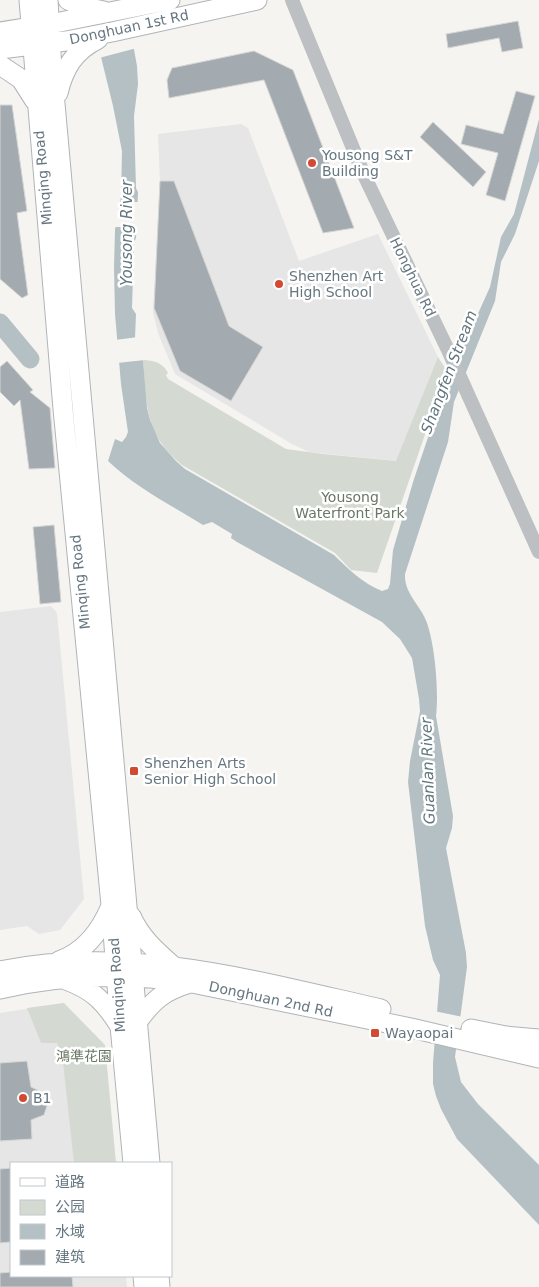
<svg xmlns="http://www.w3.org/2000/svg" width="539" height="1287" font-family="'DejaVu Sans','Noto Sans SC',sans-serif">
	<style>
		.built { fill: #e5e6e5 }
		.green { fill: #d4d9d1 }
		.water { fill: #b4c0c3 }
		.pier { fill: #f5f4f1 }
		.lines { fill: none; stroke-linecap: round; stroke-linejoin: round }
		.river { stroke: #b4c0c3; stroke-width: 19 }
		.building { fill: #a4abb0; stroke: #d6d6d4 }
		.major-casing { stroke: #b0b4b7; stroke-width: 21 }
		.minor { stroke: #bcc0c3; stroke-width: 14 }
		.major { stroke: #fff; stroke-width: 19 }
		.poi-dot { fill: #d34a32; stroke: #fff; stroke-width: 2 }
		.labels { text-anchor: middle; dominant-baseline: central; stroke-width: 5; stroke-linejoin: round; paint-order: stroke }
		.street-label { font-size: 14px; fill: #667680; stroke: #fff }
		.poi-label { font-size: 14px; fill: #667680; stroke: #fff; text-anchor: start }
		.park-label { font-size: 14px; fill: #6a7764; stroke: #fff }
		.water-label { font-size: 15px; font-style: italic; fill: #62777d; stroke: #fff }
	</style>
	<rect width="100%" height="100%" fill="#f5f4f1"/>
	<path class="built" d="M241 124 248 128 299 261 378 234 438 357 397 461 309 452 292 444 175 374 158 333 153 313 160 181 158 134Z
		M51 606 57 613 84 899 60 930 39 934 27 926 0 930V612Z
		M64 1003 115 1163H11V1276H126L127 1287H0V1013Z"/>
	<path class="green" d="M438 357 447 371 377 573 351 570 335 553 182 465C144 434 147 406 143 360 154 360 163 363 168 373L166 375 168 379 286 449 323 454 396 461Z
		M64 1003 105 1045 116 1163H74L62 1053 57 1043H41L27 1008Z"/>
	<path class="water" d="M125 0 137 66 138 84 134 116 136 188 138 192 136 238 134 242 132 308 136 314 135 338 143 360 147 408 150 420 160 443 176 461 185 469 334 555C348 569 364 584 382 591L388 589 390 584 393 550 414 479 445 387 490 287 501 237 514 214 539 119V161L515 234 501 262 495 301 454 402 448 442 405 574C404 594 421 605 427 623 435 646 439 691 436 716L453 816 452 828 446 848 466 953 467 967 455 1057 461 1082 478 1104 539 1165V1225L457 1139 441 1109 436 1096 433 1084V1063L440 975 433 960 425 926 408 782 410 761 420 711 419 699 412 658 400 639 382 622 237 542 231 538 232 534 212 522 203 525C171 505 135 487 108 461L115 439 122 442 126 437 128 432 121 384 115 314 114 267 115 230 121 197 122 151 113 106 101 57Z"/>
	<path class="pier" d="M88 0H128L137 48 99 58Z
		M117 202H138L137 227H113Z
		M138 337 145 360 117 363 115 340Z
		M434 1011 463 1017 459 1047 432 1041Z"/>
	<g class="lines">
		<path class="river" d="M0 323 30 359"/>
	</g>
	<path class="building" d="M518 21 523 48 502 52 499 38 448 48 446 34Z
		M254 51 293 70 354 228 323 233 264 80 169 98 167 80 172 68Z
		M516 91 535 96 505 201 486 195 498 153 461 144 466 125 503 134Z
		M0 105H12L27 211 17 213 28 295 22 298 0 279Z
		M433 122 486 172 473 187 420 137Z
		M160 181H174L229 326 263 347 231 401 180 371 154 308Z
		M7 361 33 390 30 392 50 408 55 468 29 469 20 400 14 406 0 392V367Z
		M54 525 61 602 40 604 33 527Z
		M27 1061 31 1087 44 1093 48 1103 44 1115 31 1120 32 1139 0 1141V1063Z
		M11 1168V1242L0 1243V1169Z
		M11 1272V1276H72L73 1287H0V1273Z"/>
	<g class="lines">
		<g class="major-casing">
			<path id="major" d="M29 0 63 409 111 905 120 1026 133 1163
				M48 0 52 70 150 1163
				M68 0 84 7 104 11
				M0 32 50 24 170 0
				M0 49 66 41 112 32 257 0
				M0 65 21 79 35 101
				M58 93C64 68 74 51 98 39
				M131 916C140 937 156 951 173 966
				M59 961C85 952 101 930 111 906
				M0 971C128 944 256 981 381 1009
				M66 980C93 990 104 1001 119 1025
				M0 989C64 974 127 973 192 983L411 1028 539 1058
				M138 1021C154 999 164 991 190 983
				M471 1029 506 1036 539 1039
				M143 1276 144 1287
				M159 1276 160 1287"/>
		</g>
		<path class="minor" d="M292 0 364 175 448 350 539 552"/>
		<use href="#major" class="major"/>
	</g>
	<g class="poi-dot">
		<circle cx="312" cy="163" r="5"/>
		<circle cx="279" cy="284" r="5"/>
		<rect x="129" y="766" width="10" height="10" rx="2.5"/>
		<rect x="370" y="1028" width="10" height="10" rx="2.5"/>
		<circle cx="23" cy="1098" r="5"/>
	</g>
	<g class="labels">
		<g class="street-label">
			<text transform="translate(129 27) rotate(-12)">Donghuan 1st Rd</text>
			<text transform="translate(43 178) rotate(-95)">Minqing Road</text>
			<text transform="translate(413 277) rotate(64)">Honghua Rd</text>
			<text transform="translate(80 582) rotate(-96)">Minqing Road</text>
			<text transform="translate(117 985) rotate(-94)">Minqing Road</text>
			<text transform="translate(271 999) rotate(12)">Donghuan 2nd Rd</text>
		</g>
		<g class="poi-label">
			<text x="322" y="155">Yousong S&amp;T<tspan x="322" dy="16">Building</tspan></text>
			<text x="289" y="276">Shenzhen Art<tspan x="289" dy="16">High School</tspan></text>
			<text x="144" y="763">Shenzhen Arts<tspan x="144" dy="16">Senior High School</tspan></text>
			<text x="385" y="1033">Wayaopai</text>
			<text x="33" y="1098">B1</text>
		</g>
		<g class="park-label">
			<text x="350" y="497">Yousong<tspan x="350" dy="16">Waterfront Park</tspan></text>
			<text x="84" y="1056">鴻準花園</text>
		</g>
		<g class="water-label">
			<text transform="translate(127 233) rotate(-90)">Yousong River</text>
			<text transform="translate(449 372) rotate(-69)">Shangfen Stream</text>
			<text transform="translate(428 771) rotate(-92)">Guanlan River</text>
		</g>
	</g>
	<rect x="10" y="1162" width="162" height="115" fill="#ffffff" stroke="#c2c8cc"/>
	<rect x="20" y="1178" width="25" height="8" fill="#ffffff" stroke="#c2c8cc"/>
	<text x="55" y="1187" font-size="15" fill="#667680">道路</text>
	<rect x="20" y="1200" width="25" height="15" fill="#d4d9d1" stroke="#c2c8cc"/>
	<text x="55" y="1212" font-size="15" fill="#667680">公园</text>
	<rect x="20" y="1224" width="25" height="15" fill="#b4c0c3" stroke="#c2c8cc"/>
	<text x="55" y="1237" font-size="15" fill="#667680">水域</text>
	<rect x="20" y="1250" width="25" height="15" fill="#a4abb0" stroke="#c2c8cc"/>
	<text x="55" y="1262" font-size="15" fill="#667680">建筑</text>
</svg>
